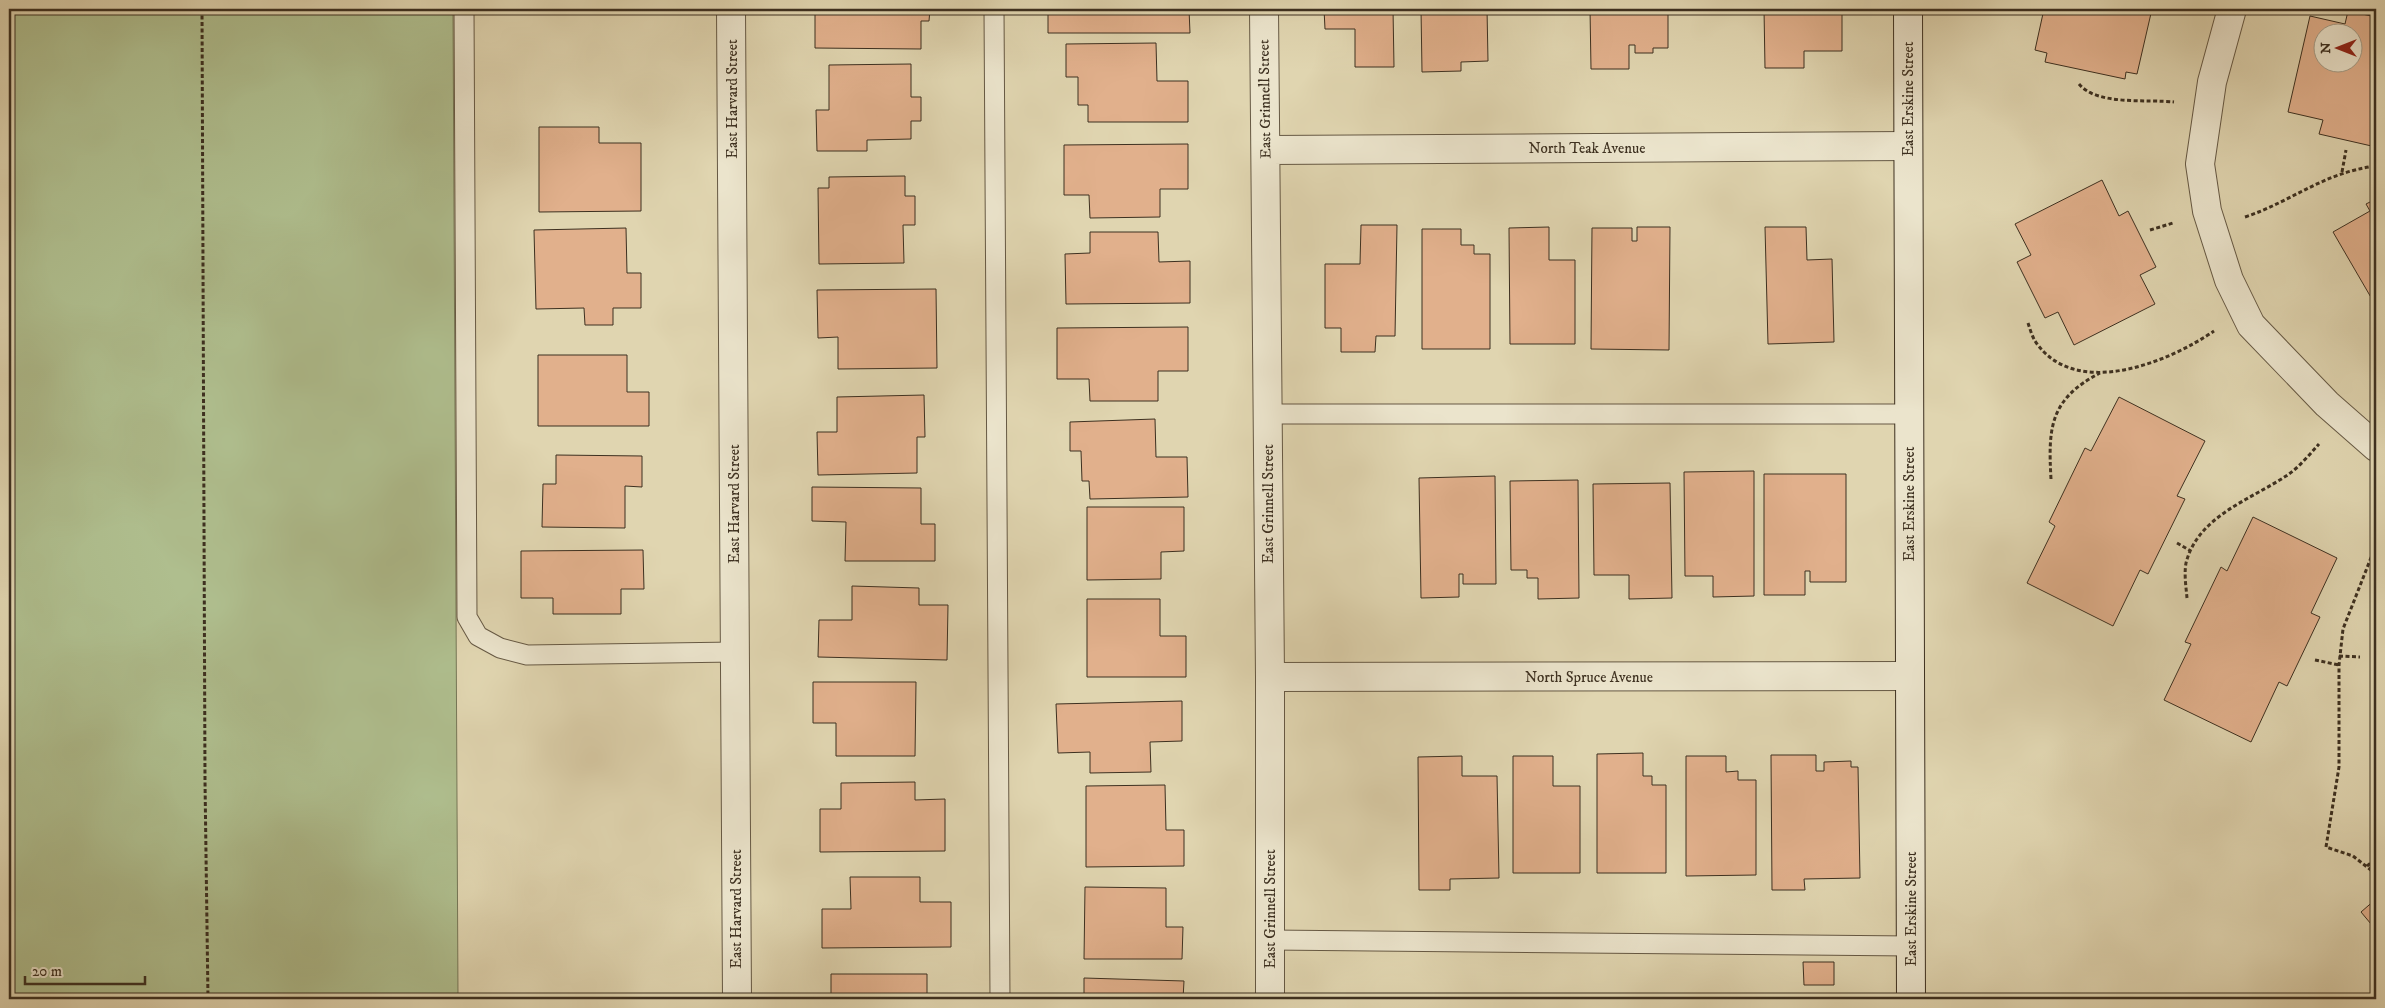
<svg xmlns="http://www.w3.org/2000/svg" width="2385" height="1008" font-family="'IM FELL DW Pica',serif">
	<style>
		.green { fill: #afbe8e; stroke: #767757 }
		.building { fill: #e1b08c; stroke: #3d3020; fill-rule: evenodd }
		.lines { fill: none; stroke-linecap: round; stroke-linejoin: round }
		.lane-casing { stroke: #665944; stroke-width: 21 }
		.street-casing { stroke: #665944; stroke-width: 30 }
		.secondary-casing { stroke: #3d3020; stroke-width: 30 }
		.path { stroke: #3d3020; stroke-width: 3; stroke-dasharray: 4 2.5; stroke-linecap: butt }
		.lane { stroke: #ebe4cc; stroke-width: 19 }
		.street { stroke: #ebe4cc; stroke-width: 28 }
		.secondary { stroke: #ebe4cc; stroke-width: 28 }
		.labels { text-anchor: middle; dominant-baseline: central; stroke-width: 5; stroke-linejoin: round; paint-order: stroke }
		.street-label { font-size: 15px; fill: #3d3020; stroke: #ebe4cc }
	</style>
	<rect width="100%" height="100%" fill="#e0d5b0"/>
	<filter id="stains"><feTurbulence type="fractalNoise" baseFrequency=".004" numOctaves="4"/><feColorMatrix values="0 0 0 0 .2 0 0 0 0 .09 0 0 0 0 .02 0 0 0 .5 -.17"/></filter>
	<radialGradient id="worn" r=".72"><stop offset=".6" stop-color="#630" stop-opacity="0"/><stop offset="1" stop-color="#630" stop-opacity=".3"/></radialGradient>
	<path class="green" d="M9 9H453L458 999H9Z"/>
	<path class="building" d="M815 9H930L929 21H921V49L815 48Z
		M1048 9H1189L1190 33H1048Z
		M1324 9H1393L1394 67H1355V29H1325Z
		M1421 9H1487L1488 61 1461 62V71L1422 72Z
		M1590 9H1668V48H1653V53H1635V45H1629V69H1591Z
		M1764 9H1842V51H1804V68H1765Z
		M2044 9H2152L2137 74 2126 72 2125 79 2045 62 2047 53 2035 50Z
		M2348 11 2376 17V147L2319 134 2323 120 2288 112 2310 16 2345 24ZM2322 32H2352V62H2322Z
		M1156 43 1157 81H1188V122H1088V105H1078V77H1066V44Z
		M911 64V97H921V121H911V139L867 140V151H817L816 110H829V65Z
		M539 127H599V143H641V211L539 212Z
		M1188 144V189H1160V217L1090 218 1089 195H1064V145Z
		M905 176V196H915V225H903L904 263 819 264 818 188H829V177Z
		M2102 180 2119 216 2128 211 2156 267 2140 275 2155 304 2074 345 2058 312 2045 318 2017 262 2031 255 2015 224Z
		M2376 199V306L2333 232 2370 211 2366 204Z
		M1361 225H1397L1395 336H1376L1375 352H1341V328H1325V264H1360Z
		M1549 227V260H1575V344H1510L1509 228Z
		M1637 227H1670L1669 350 1591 349 1592 228H1632V241H1637Z
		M1765 227H1806L1807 260 1832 259 1834 342 1768 344Z
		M626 228 627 273H641V308H613V325H585L584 308 536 309 534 230Z
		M1422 229H1461V245H1474V254H1490V349H1422Z
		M1090 232H1158L1159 262 1190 261V303L1066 304 1065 254 1090 253Z
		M936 289 937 368 838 369V337L818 338 817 290Z
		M1188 327V371H1158V401H1090L1089 379H1057V328Z
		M538 355H627V392H649V426H538Z
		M924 395 925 437H917V473L818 475 817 432H837V397Z
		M2119 397 2205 441 2177 496 2185 499 2148 574 2140 570 2113 626 2027 583 2055 526 2049 522 2085 448 2091 451Z
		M1155 419 1156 457H1187L1188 497 1090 499 1089 481H1082L1081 451H1070V422Z
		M556 455 642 456V487L625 486V528L542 527 543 484H556Z
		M1754 471V596L1713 597V576H1685L1684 472Z
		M1764 474H1846V582H1810V571H1805V595H1764Z
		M1495 476 1496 584H1463V574H1459V597L1421 598 1419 478Z
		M1578 480 1579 598 1538 599V578H1527V570H1511L1510 481Z
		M1670 483 1672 598 1629 599V575H1594L1593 484Z
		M812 487 921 488V524H935V561H845L846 522 812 521Z
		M1087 507H1184V551L1161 552V579L1087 580Z
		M2253 517 2337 558 2311 613 2320 617 2287 686 2279 682 2251 742 2164 700 2191 644 2185 642 2221 567 2227 571Z
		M643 550 644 589H621V614H553V598H521V551Z
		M852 586 919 588V605H948L947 660 818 657 819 620H852Z
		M1087 599H1160V636H1186V677H1087Z
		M813 682H916L915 756H836V723H813Z
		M1182 701V741L1150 742 1151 772 1090 773V752L1058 753 1056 704Z
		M1643 753V776H1652V785H1666V873H1597V754Z
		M1771 755H1816V771H1824V762L1851 761V767H1858L1860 878 1804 879 1805 890H1772Z
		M1462 756V776H1497L1499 878 1450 879V890H1419L1418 757Z
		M1513 756H1553V786H1580V873H1513Z
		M1686 756H1726V772L1738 771V780H1756V875L1686 876Z
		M915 782V800L945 799V851L820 852V809H841V783Z
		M1165 785 1166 830H1184V866L1086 867V786Z
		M850 877H920V902H951V947L822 948V909H851Z
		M1085 887 1166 888V927H1183L1182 959H1084Z
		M2376 899V930L2361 912Z
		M1803 962H1834V985H1804Z
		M831 974H927V999H831Z
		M1084 978 1184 981 1183 999H1084Z
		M1600 996H1670V999H1600Z"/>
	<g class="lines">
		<g class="lane-casing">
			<path id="lane" d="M464 9 467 617 478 636 500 648 527 655 735 652
				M994 9 1000 999
				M1268 414H1909
				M1270 940 1911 946"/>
		</g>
		<g class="street-casing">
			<path id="street" d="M731 9 737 999
				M1264 9 1270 677V999
				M2232 9 2212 82 2200 164 2207 211 2229 280 2251 325 2327 404 2376 447
				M1266 150 1908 146
				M1270 677 1909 676"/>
		</g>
		<g class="secondary-casing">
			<path id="secondary" d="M1908 9 1911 999"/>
		</g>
		<path class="path" d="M202 9 205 781 208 999
			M2079 84C2097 106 2148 99 2174 102
			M2342 172 2346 150
			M2245 217C2293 201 2322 173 2376 166
			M2150 230 2173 223
			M2028 323C2030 329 2032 336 2035 341 2075 401 2169 362 2214 331
			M2051 479C2048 427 2050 399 2100 373
			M2177 543 2191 551
			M2376 545 2343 629 2339 665V767L2326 847 2353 856 2376 874
			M2187 598C2186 587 2184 574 2186 563 2198 515 2253 499 2289 474 2300 466 2310 454 2319 444
			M2339 656 2360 657
			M2315 660 2339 665
			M2367 866 2376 859"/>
		<use href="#lane" class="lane"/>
		<use href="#street" class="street"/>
		<use href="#secondary" class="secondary"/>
	</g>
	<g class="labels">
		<g class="street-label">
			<text transform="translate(732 99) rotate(-90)">East Harvard Street</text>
			<text transform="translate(1265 99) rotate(-91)">East Grinnell Street</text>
			<text transform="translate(1908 99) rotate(-90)">East Erskine Street</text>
			<text x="1587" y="148">North Teak Avenue</text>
			<text transform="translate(734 504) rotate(-90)">East Harvard Street</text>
			<text transform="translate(1268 504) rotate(-90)">East Grinnell Street</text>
			<text transform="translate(1909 504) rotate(-90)">East Erskine Street</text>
			<text x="1589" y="677">North Spruce Avenue</text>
			<text transform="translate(736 909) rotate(-90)">East Harvard Street</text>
			<text transform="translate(1270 909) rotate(-90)">East Grinnell Street</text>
			<text transform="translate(1911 909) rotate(-90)">East Erskine Street</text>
		</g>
	</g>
	<rect width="2385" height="1008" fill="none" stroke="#e0d5b0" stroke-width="30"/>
	<rect x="10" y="10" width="2365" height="988" fill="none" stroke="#3d3020" stroke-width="2.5"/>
	<rect x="15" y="15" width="2355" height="978" fill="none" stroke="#3d3020"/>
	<g transform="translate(2338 48) rotate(270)"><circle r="24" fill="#ebe4cc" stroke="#a59c87"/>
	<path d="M0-4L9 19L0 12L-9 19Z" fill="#8f2418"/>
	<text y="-8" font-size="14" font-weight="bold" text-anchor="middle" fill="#3d3020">N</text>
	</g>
	<path d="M25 976v8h120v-8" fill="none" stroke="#3d3020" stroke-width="2.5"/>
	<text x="32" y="976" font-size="15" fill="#3d3020" stroke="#ebe4cc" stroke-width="4" paint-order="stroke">20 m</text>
	<rect width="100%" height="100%" filter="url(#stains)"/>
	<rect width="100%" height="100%" fill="url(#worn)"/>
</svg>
